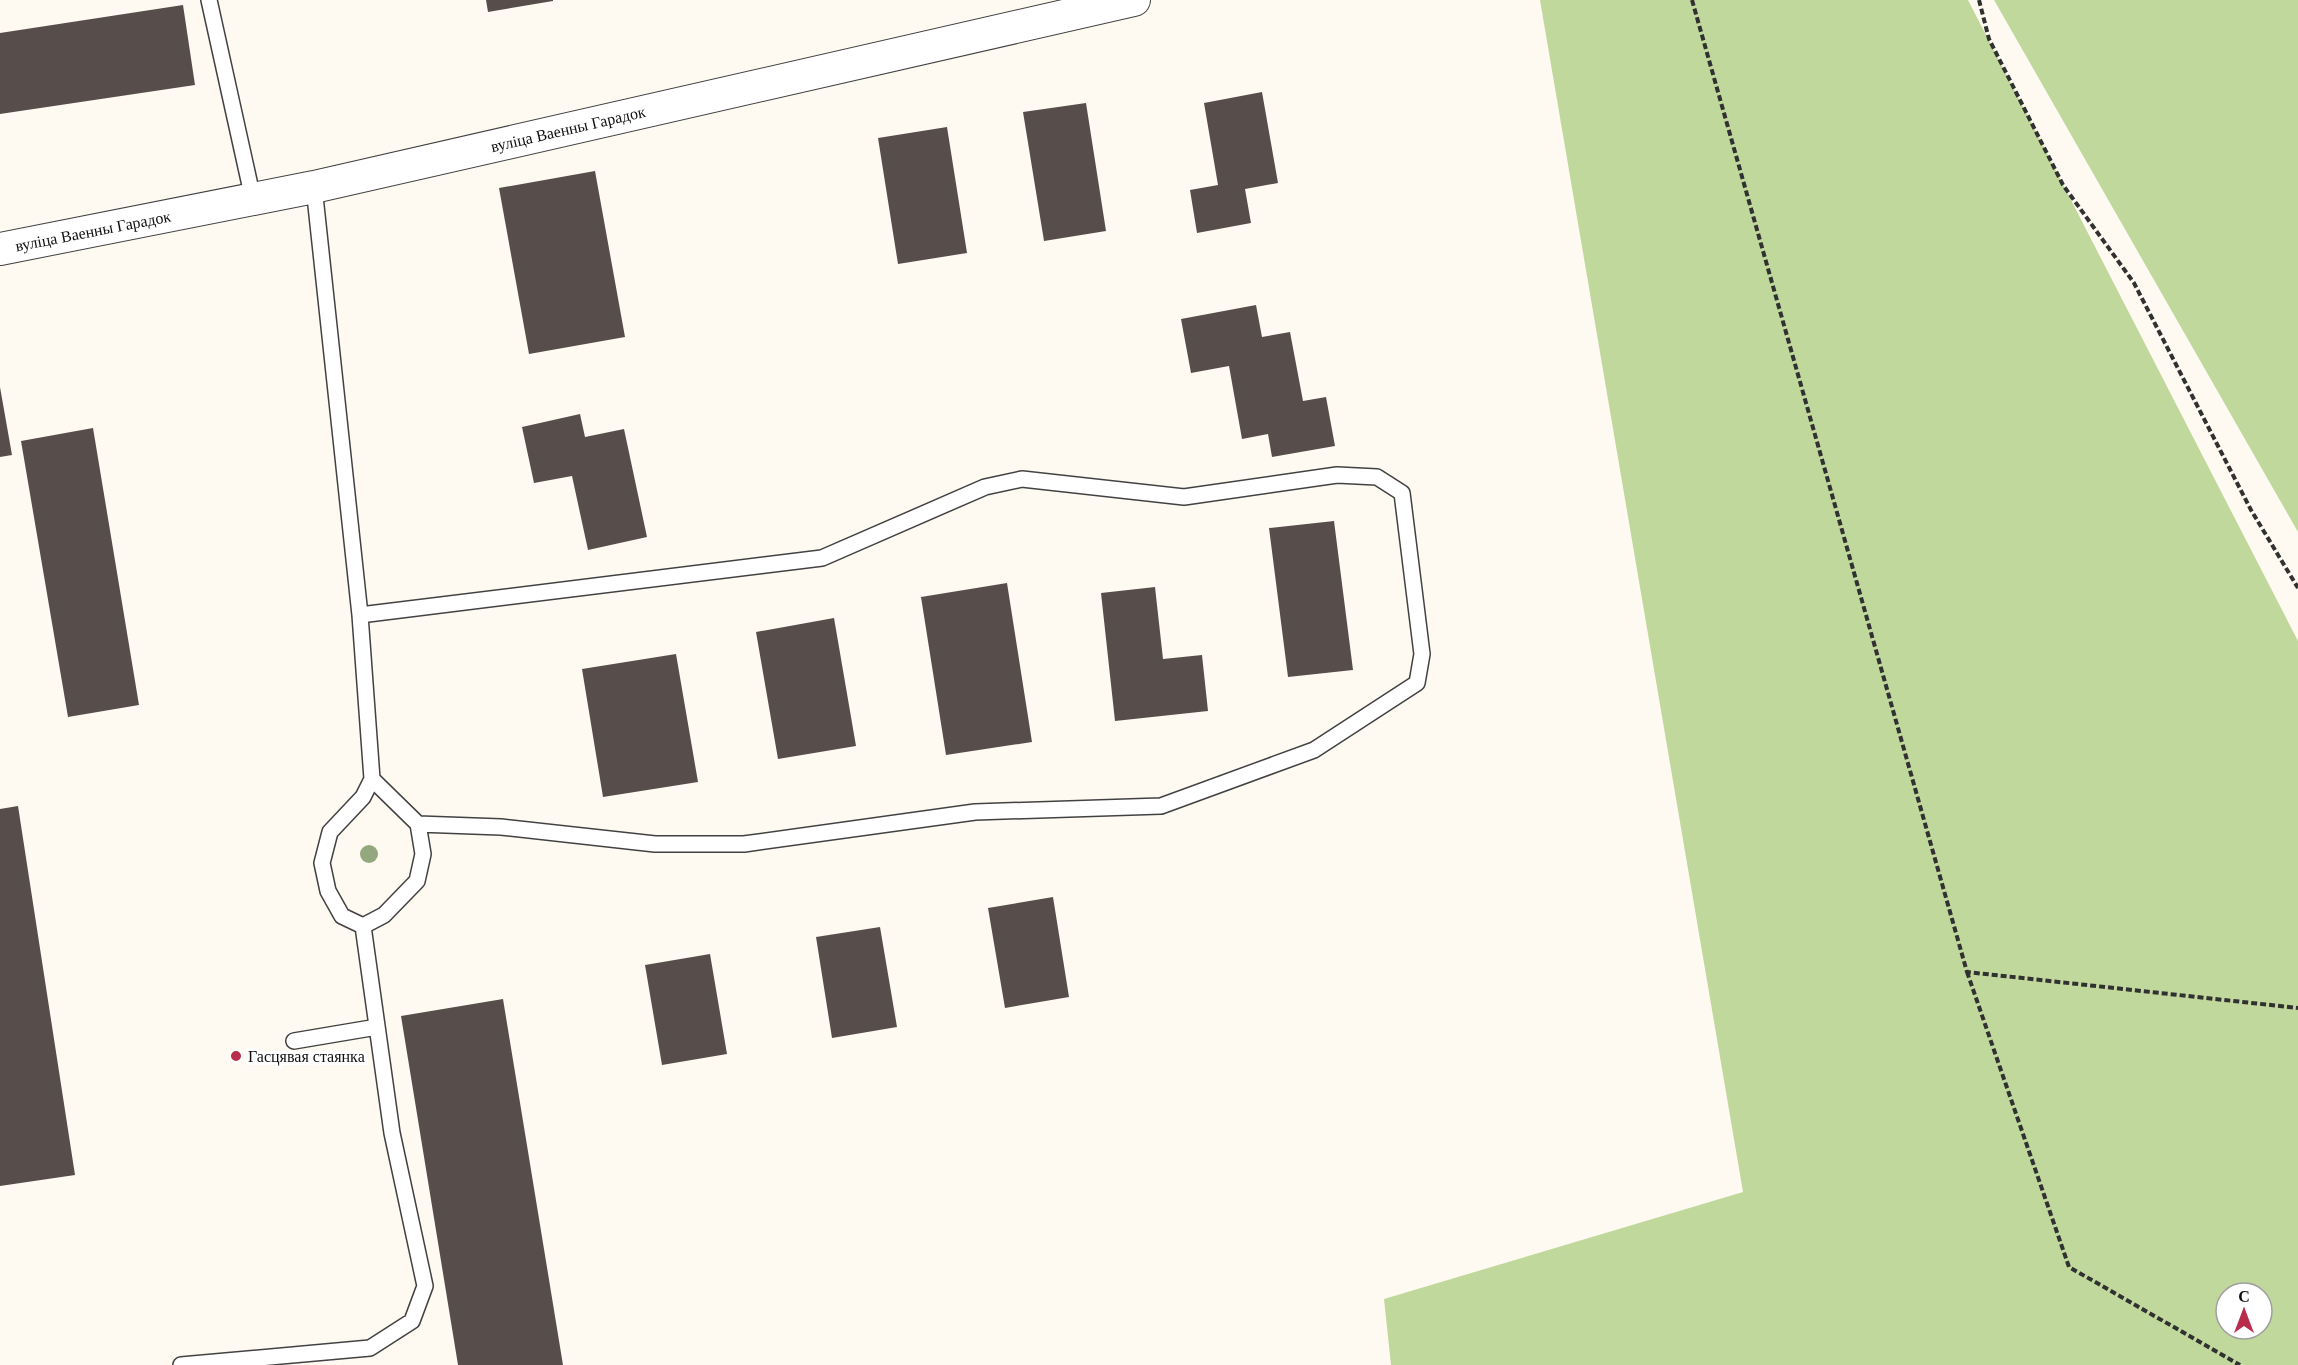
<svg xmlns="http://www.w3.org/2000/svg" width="2298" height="1365" font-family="Georgia,serif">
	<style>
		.forest { fill: #c1d89c; fill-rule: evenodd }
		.building { fill: #574e4c }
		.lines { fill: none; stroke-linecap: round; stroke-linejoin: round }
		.service-casing { stroke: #424242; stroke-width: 18 }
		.minor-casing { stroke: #424242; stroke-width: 34 }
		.path { stroke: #313131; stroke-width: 4; stroke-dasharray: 6 3; stroke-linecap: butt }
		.service { stroke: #fff; stroke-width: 15 }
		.minor { stroke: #fff; stroke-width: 32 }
		.tree { fill: #93a87f }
		.poi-dot { fill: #ba2c4c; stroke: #fff; stroke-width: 2 }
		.labels { text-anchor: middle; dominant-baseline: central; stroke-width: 6; stroke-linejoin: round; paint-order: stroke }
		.street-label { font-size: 16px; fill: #0f0f0f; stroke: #fff }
		.poi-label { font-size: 16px; fill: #0f0f0f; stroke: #fff; text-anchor: start }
	</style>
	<rect width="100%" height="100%" fill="#fefaf1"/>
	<path class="forest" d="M1540 0H1968L2298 641V1365H1391L1384 1299 1743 1192ZM2226 1293H2262V1329H2226Z
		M1994 0H2298V532Z"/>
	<path class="building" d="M486 0H553V1L488 12Z
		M183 5 195 85 0 114V33Z
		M1262 92 1278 183 1245 189 1251 223 1197 233 1190 190 1218 185 1204 103Z
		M1086 103 1106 231 1044 241 1023 112Z
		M947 127 967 253 898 264 878 138Z
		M595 171 625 337 529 354 499 188Z
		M1256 305 1262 337 1290 332 1303 401 1326 397 1335 446 1272 457 1268 434 1242 439 1229 366 1191 373 1181 319Z
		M0 387 12 455 0 457Z
		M580 414 585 437 624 429 647 537 588 550 572 476 534 483 522 427Z
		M93 428 139 705 68 717 21 441Z
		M1334 521 1353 670 1288 677 1269 528Z
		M1007 583 1032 742 946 755 921 597Z
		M1155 587 1163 659 1202 655 1208 711 1115 721 1101 593Z
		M834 618 856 746 778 759 756 632Z
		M676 654 698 782 603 797 582 669Z
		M18 806 75 1175 0 1186V809Z
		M1053 897 1069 997 1005 1008 988 908Z
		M880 927 897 1027 832 1038 816 937Z
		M710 954 727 1054 662 1065 645 965Z
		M503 999 563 1365H458L401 1016Z"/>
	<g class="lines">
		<g class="service-casing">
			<path id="service" d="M209 0 253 199
				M314 187 360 615 372 779 363 797 330 832 322 863 328 891 342 916 363 926
				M360 615 822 558 985 487 1022 479 1184 497 1337 475 1377 477 1402 493 1422 654 1417 683 1314 750 1161 806 975 812 744 844H655L501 827 418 824
				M363 926 384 915 417 881 423 854 418 824 372 779
				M294 1041 377 1027
				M181 1365 370 1348 412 1321 425 1286 392 1133 363 926"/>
		</g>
		<g class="minor-casing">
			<path id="minor" d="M0 249 314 187 1134 0"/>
		</g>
		<path class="path" d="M1692 0 1967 972 2298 1008
			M1979 0 1989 39 2063 185 2134 283 2251 510 2298 588
			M1967 972 2069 1267 2240 1365"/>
		<use href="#service" class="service"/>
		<use href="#minor" class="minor"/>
	</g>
	<circle class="tree" cx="369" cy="854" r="9"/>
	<circle class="poi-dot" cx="236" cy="1056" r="6"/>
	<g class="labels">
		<g class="street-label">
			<text transform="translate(568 129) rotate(-13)">вуліца Ваенны Гарадок</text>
			<text transform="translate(93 231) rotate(-11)">вуліца Ваенны Гарадок</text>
		</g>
		<g class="poi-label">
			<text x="248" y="1056">Гасцявая стаянка</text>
		</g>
	</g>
	<g transform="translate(2244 1311)"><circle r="28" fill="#ffffff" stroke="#9f9f9f" stroke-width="1.5"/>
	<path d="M0-4.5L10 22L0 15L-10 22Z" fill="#ba2c4c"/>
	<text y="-9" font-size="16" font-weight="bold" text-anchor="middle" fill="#0f0f0f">С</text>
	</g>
</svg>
